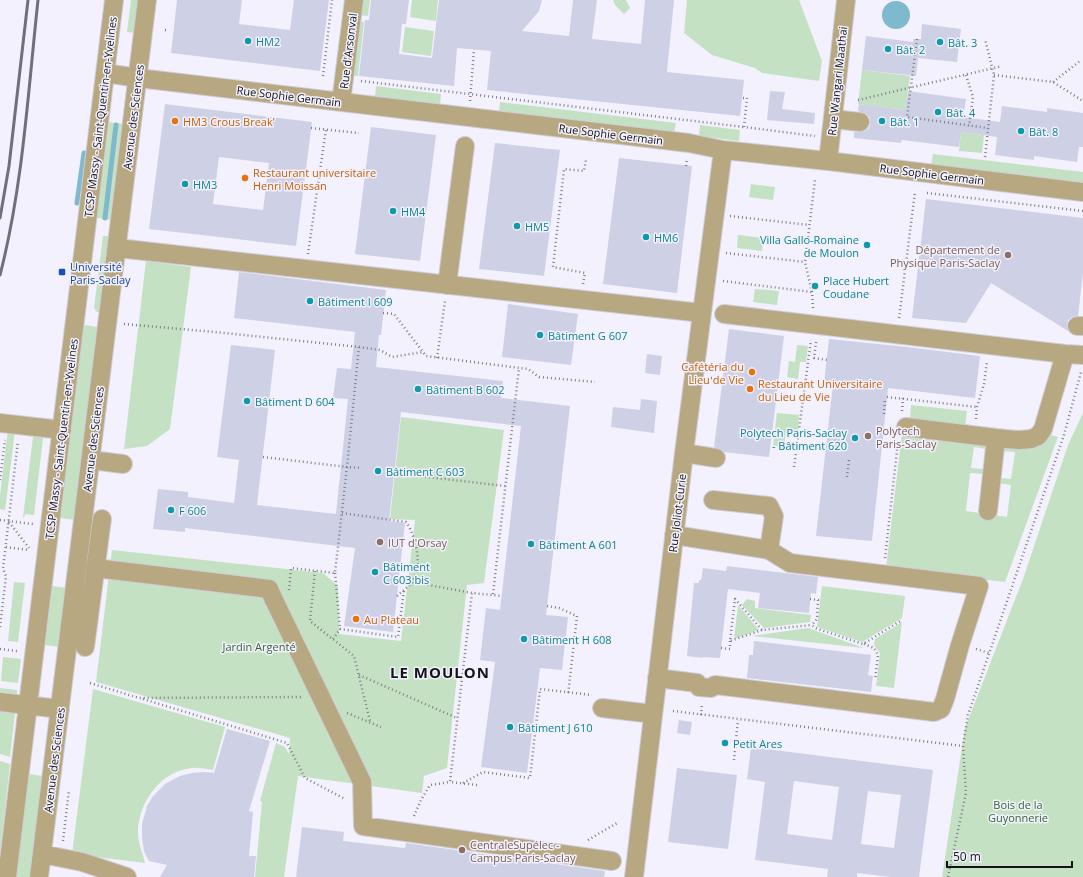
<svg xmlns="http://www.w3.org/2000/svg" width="1083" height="877" font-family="'Open Sans',sans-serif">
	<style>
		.green { fill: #c4e1c3 }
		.water { fill: #7fb9cd }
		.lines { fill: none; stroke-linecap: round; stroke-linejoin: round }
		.stream { stroke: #7fb9cd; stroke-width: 5 }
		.building { fill: #ced0e5; fill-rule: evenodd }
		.minor-casing { stroke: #cfcdd9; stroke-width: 20 }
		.path { stroke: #807e88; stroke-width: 2.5; stroke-dasharray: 1 3; stroke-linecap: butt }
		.minor { stroke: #b8a881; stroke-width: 18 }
		.rail { stroke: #717079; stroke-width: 3 }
		.minor-bridge-casing { stroke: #cfcdd9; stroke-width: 20; stroke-linecap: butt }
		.minor-bridge { stroke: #b8a881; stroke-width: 18 }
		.culture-dot { fill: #0f9aa8; stroke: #f3f1fd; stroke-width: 1.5 }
		.food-dot { fill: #e8710a; stroke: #f3f1fd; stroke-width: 1.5 }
		.education-dot { fill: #8d6e63; stroke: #f3f1fd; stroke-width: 1.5 }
		.transit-dot { fill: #1a4fb4; stroke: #f3f1fd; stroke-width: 1.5 }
		.labels { text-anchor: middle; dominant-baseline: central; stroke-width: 3; stroke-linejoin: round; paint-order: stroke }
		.culture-label { font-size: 11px; fill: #0d838f; stroke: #f3f1fd; text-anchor: start }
		.street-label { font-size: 11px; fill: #131219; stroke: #f3f1fd }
		.food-label { font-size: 11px; fill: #c56008; stroke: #f3f1fd; text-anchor: start }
		.education-label { font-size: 11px; fill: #785e54; stroke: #f3f1fd; text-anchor: start }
		.transit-label { font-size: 11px; fill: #164399; stroke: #f3f1fd; text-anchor: start }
		.park-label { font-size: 11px; fill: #316534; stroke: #f3f1fd }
		.district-label { font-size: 15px; font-weight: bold; letter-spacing: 1px; fill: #131219; stroke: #f3f1fd }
	</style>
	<rect width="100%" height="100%" fill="#f3f1fd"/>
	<path class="green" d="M131 0H139L135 33 127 32Z
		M351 0H370L368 16 349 14Z
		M412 0H438L436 21 410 17Z
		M613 0H626L630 8 624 14 615 5Z
		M687 0H799L822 61 819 81 762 73 755 68 712 55 684 33Z
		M348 20 364 22 358 76 343 74Z
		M405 27 434 31 431 56 402 52Z
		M862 70 910 76 905 110 858 104Z
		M376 86 441 94 440 105 375 97Z
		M500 102 676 123 674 134 499 113Z
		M109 122 123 124 112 220 97 218Z
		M700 125 740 130 739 141 699 136Z
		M961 132 984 135 982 153 959 151Z
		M933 154 1083 172V183L931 165Z
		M751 184 775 187 773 200 749 197Z
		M738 235 763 238 762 251 737 248Z
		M103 236H110L100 312H97L94 308Z
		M146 261 191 267 170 429 147 446 124 449Z
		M755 289 779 291 777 305 753 302Z
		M84 325 98 327 75 520 60 518Z
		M797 345 808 346 806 362H800L798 379 787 377 789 361 795 362Z
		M911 405 967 411 965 427 910 420Z
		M777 413 799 415 798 431 786 430 784 447 773 446Z
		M1083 413V877H942L965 728 1023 579 1068 445Z
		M401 417 504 430 484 583 467 585 447 768 424 776 422 793 298 776 284 877H255L262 802 260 801 276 743 285 747 289 754 290 738 96 682 112 550 323 573 338 586 339 634 401 641 415 520 390 519Z
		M34 429 44 430 34 515 25 514 24 518 23 517Z
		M8 430 15 431 5 510 0 509V495Z
		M902 433 986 446V449L974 447 971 468 984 469 983 474 970 473 966 511 1007 517 1011 485 998 483 999 478 1011 479 1015 452 1002 451 1004 447 1047 434 1058 437 1005 582 886 568Z
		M14 582 25 583 18 642 8 641Z
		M52 586 67 588 60 647 45 645Z
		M822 586 905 596 902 618 862 642 817 627Z
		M747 599 755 601V608L811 615 810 622 764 628 742 605Z
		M738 605 759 630 734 639Z
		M902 622 894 688 876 686 880 653 874 645 875 639Z
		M808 628 864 648 752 636Z
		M3 657 21 659 18 683 1 681Z
		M0 688 17 690V694L0 692Z
		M93 689 225 727 213 770C206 769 198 767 192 768 160 771 138 803 138 833 138 843 143 854 145 863L72 854Z
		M0 712 15 713 10 757 0 754Z
		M0 761 10 764 0 855Z
		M28 774 43 776 31 877H16Z"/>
	<path class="water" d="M882 15a14 14 0 1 1 28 0a14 14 0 1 1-28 0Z"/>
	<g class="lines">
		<path class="stream" d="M77 203 84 153
			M105 218 116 125"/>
	</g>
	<path class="building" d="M177 0H242L239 24 290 30 294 0H329L320 71 171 53Z
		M371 0H409L406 24H402L399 54 432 58 439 0H542L539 11 522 31 569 36 573 0H597L592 39 641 44 645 0H674L667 72 744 80 740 116 487 90 491 51 457 48 454 86 359 76 365 20H369Z
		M922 24 961 29 957 62 918 58 916 76 862 70 866 36 913 42V39H921Z
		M770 91 785 92 782 109 815 113 814 124 767 120Z
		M908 91 966 99 963 117 1000 122 1002 106 1047 112V108L1083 113V147H1079L1077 162 1034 156V160L995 155 997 137 961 132 959 147 902 140 901 143 854 138V132L865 131 869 128 870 124V118L866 114 858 111 859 104 905 110Z
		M165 104 312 122 296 246 149 229ZM219 157 269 163 263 210 213 204Z
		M371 127 436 135 420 261 355 254Z
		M495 143 560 150 544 276 479 269Z
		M619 158 692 166 677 293 603 284Z
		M926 199 1083 218V273L1078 316 1072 317 1068 320 1067 326 1068 331 991 283 966 323 912 318Z
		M239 272 386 290 381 335H379L376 367 503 381 501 398 570 406 546 615 568 617 562 670 540 668 527 773 481 767 495 662 480 660 486 608 500 610 521 426 401 412 389 521 405 523 393 632 344 626 355 548 185 528V532L153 529 158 489 188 492V497L234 503 239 460 217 457 231 345 275 350 257 505 336 514 348 399 333 398 337 368 351 369 355 332 234 318Z
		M508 304 578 314 571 365 502 357Z
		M729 329 784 336 769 457 724 452 722 450 714 447Z
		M829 339 907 347 980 356 975 398 888 388 872 541 816 536 833 384 824 383Z
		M647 354 662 356 660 375 645 373Z
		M641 399 657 401 654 433 611 427 613 407 640 410Z
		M727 566 818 577 816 594 811 593 809 613 758 608 760 593 728 589 720 658 703 657V658L687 656 694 583H699V580H701L703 568 726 571Z
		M754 641 871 655 868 675 873 676 871 692 747 678 749 655H753Z
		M679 720 692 722 690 735 677 733Z
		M227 729 270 741 249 811 253 812 249 856H256L254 877H160L167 865 149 861 144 851 142 838V824L147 806 153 796 165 784 180 776 192 773 204 772 214 773Z
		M751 747 933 770 919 877H891L857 873V877H827L828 869 755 860 765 782 747 779ZM794 781 839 787 832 840 787 834ZM868 791 901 795 894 848 861 844Z
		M677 768 737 775 728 849 668 842Z
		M302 827 344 832 343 841 405 848 406 843 605 871 604 877H296Z"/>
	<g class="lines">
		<g class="minor-casing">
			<path id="minor" d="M105 73 138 78 689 143 723 150 828 161 1083 192
				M341 102 354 0
				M833 119 860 122
				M828 161 846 0
				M117 248 702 313
				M447 285 465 146
				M724 314 1065 354
				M1077 326H1083
				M0 423 62 430
				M906 427 996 438 1019 440 1031 439 1038 436 1043 429 1065 354 1083 355
				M684 453 716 458
				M91 460 123 464
				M713 500 769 506 774 516 769 550
				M988 511 996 438
				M95 568 269 589 274 600
				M85 647 102 519
				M657 678 697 683 699 687 711 688 715 685 934 712 941 709 945 699 960 645 979 586 790 563 769 550 674 535
				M0 702 60 709
				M602 708 653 714
				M362 782 363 826 612 861
				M42 854 82 862 127 877
				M7 877 114 0
				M39 877 147 0
				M634 877 684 453 723 150"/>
		</g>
		<path class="path" d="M165 30H169
			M917 39 907 117 988 128
			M966 75 973 97 969 126
			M994 75 1053 82 1083 101
			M323 76 332 0
			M361 81 744 127
			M1053 82 1080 61
			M743 98H747L744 127 815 136
			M858 100 1002 66
			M470 101 474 49
			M311 128 359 133
			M985 157 994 75 985 39
			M686 166 687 160
			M927 193 1083 211
			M730 216 809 225
			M726 253 805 262
			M308 254 326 129
			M723 281 812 292
			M583 284 585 273 553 267 564 169 584 171 586 160
			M813 308 812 292 805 262 815 180
			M383 313 394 314 423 352
			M899 318 915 192
			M124 324 215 332 359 347 380 350 392 357 423 352 426 356 528 369 539 377 595 382
			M816 342 814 358 827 360
			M437 358 445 301
			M711 378 723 379
			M778 385 804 388
			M887 397 977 407
			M902 411 903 398
			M884 414 885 399
			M976 419 977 407 984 384 987 361
			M263 457 347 467 359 347
			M794 467 811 340
			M393 473 505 486
			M847 477 849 459
			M0 480 5 440
			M342 513 406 522C414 533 420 557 417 570 416 574 414 578 413 582
			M0 520 33 524
			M9 522 29 548
			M6 547 29 550
			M885 558 898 442
			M315 571 310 621 354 656 370 721
			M335 573 340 629 398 637 404 590
			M289 590 291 568 335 573 347 467 362 468
			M493 594 519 368
			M397 596 413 582 472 593
			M810 599 818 600 817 619 812 625 815 628 863 644 902 620
			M547 606 559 608 577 616 568 695
			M0 627 6 576 3 569 18 441
			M762 630 730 641 735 599 762 630 812 625
			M333 639 340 629
			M864 644 874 648 878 655 875 680
			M721 648 730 649V641
			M0 649 17 651
			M976 649 989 653
			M359 675 457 718
			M90 683 139 698 303 697
			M143 699 287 743 305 778 345 799
			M673 711 963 746
			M347 713 381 727
			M701 715 702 704
			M734 760 738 720
			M463 783 483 772 530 778 540 689 592 695
			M477 785 450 782 472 593 502 596
			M414 816 421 800 430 785 450 782
			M588 840 617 823
			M63 841 69 790
			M948 877 966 793 963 746 968 715 1064 435 1081 372"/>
		<use href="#minor" class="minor"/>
		<path class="rail" d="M0 218 9 166 28 0
			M0 275C23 186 28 92 38 0"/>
		<g class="minor-bridge-casing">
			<path id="minor-bridge" d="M274 600 362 782"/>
		</g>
		<use href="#minor-bridge" class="minor-bridge"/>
	</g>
	<g class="culture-dot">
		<circle cx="248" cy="41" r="4"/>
		<circle cx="940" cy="42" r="4"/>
		<circle cx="888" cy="49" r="4"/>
		<circle cx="938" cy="112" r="4"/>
		<circle cx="882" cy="121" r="4"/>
		<circle cx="1021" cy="131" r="4"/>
		<circle cx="185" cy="184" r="4"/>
		<circle cx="393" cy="211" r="4"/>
		<circle cx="517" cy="226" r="4"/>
		<circle cx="646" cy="237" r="4"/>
		<circle cx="867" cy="245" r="4"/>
		<circle cx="815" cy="286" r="4"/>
		<circle cx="310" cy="301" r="4"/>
		<circle cx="540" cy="335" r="4"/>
		<circle cx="418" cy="389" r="4"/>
		<circle cx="247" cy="401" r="4"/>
		<circle cx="855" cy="438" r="4"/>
		<circle cx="378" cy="471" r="4"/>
		<circle cx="171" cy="510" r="4"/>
		<circle cx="531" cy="544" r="4"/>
		<circle cx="375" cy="572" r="4"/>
		<circle cx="524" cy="639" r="4"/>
		<circle cx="510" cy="727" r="4"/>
		<circle cx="725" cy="743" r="4"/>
	</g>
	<g class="food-dot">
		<circle cx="175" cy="121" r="4"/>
		<circle cx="245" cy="178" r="4"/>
		<circle cx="752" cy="372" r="4"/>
		<circle cx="750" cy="389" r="4"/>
		<circle cx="356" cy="619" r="4"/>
	</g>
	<g class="education-dot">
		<circle cx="1008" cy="255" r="4"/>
		<circle cx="868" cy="436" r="4"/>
		<circle cx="380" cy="542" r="4"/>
		<circle cx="462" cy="850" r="4"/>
	</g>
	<rect class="transit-dot" x="58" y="268" width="8" height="8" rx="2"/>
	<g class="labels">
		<g class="culture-label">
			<text x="256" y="41">HM2</text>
			<text x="948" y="42">Bât. 3</text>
			<text x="896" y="49">Bât. 2</text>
			<text x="946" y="112">Bât. 4</text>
			<text x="890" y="121">Bât. 1</text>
			<text x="1029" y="131">Bât. 8</text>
			<text x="193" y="184">HM3</text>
			<text x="401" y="211">HM4</text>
			<text x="525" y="226">HM5</text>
			<text x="654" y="237">HM6</text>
			<text x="859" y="239" text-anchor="end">Villa Gallo-Romaine<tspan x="859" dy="13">de Moulon</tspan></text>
			<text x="823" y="280">Place Hubert<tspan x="823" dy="13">Coudane</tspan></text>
			<text x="318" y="301">Bâtiment I 609</text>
			<text x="548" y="335">Bâtiment G 607</text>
			<text x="426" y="389">Bâtiment B 602</text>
			<text x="255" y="401">Bâtiment D 604</text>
			<text x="847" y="432" text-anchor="end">Polytech Paris-Saclay<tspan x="847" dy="13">- Bâtiment 620</tspan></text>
			<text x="386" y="471">Bâtiment C 603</text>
			<text x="179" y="510">F 606</text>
			<text x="539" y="544">Bâtiment A 601</text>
			<text x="383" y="566">Bâtiment<tspan x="383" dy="13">C 603 bis</tspan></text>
			<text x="532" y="639">Bâtiment H 608</text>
			<text x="518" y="727">Bâtiment J 610</text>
			<text x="733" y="743">Petit Ares</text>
		</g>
		<g class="street-label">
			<text transform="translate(348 51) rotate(-83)">Rue d'Arsonval</text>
			<text transform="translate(837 81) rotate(-84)">Rue Wangari Maathai</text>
			<text transform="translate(289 96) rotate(7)">Rue Sophie Germain</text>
			<text transform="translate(100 117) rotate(-83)">TCSP Massy - Saint-Quentin-en-Yvelines</text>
			<text transform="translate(133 117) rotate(-83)">Avenue des Sciences</text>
			<text transform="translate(611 134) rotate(7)">Rue Sophie Germain</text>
			<text transform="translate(932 174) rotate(7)">Rue Sophie Germain</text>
			<text transform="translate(61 439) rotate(-83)">TCSP Massy - Saint-Quentin-en-Yvelines</text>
			<text transform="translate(93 439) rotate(-83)">Avenue des Sciences</text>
			<text transform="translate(677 513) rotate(-83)">Rue Joliot-Curie</text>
			<text transform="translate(54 760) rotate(-83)">Avenue des Sciences</text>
		</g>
		<g class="food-label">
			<text x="183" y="121">HM3 Crous Break’</text>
			<text x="253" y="172">Restaurant universitaire<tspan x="253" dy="13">Henri Moissan</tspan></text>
			<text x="744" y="366" text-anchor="end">Cafétéria du<tspan x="744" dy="13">Lieu de Vie</tspan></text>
			<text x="758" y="383">Restaurant Universitaire<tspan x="758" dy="13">du Lieu de Vie</tspan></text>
			<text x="364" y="619">Au Plateau</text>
		</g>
		<g class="education-label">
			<text x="1000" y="249" text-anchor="end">Département de<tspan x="1000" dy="13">Physique Paris-Saclay</tspan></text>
			<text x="876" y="430">Polytech<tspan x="876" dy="13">Paris-Saclay</tspan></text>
			<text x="388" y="542">IUT d'Orsay</text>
			<text x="470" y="844">CentraleSupélec -<tspan x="470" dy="13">Campus Paris-Saclay</tspan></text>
		</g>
		<g class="transit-label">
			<text x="70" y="266">Université<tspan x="70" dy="13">Paris-Saclay</tspan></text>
		</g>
		<g class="park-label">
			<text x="259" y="646">Jardin Argenté</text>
			<text x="1018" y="804">Bois de la<tspan x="1018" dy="13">Guyonnerie</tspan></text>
		</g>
		<g class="district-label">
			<text x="440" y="672">LE MOULON</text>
		</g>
	</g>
	<path d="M947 861v6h125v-6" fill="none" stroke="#131219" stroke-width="2"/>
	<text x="953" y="861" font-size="12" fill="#131219" stroke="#f3f1fd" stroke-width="3" paint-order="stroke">50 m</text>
</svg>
